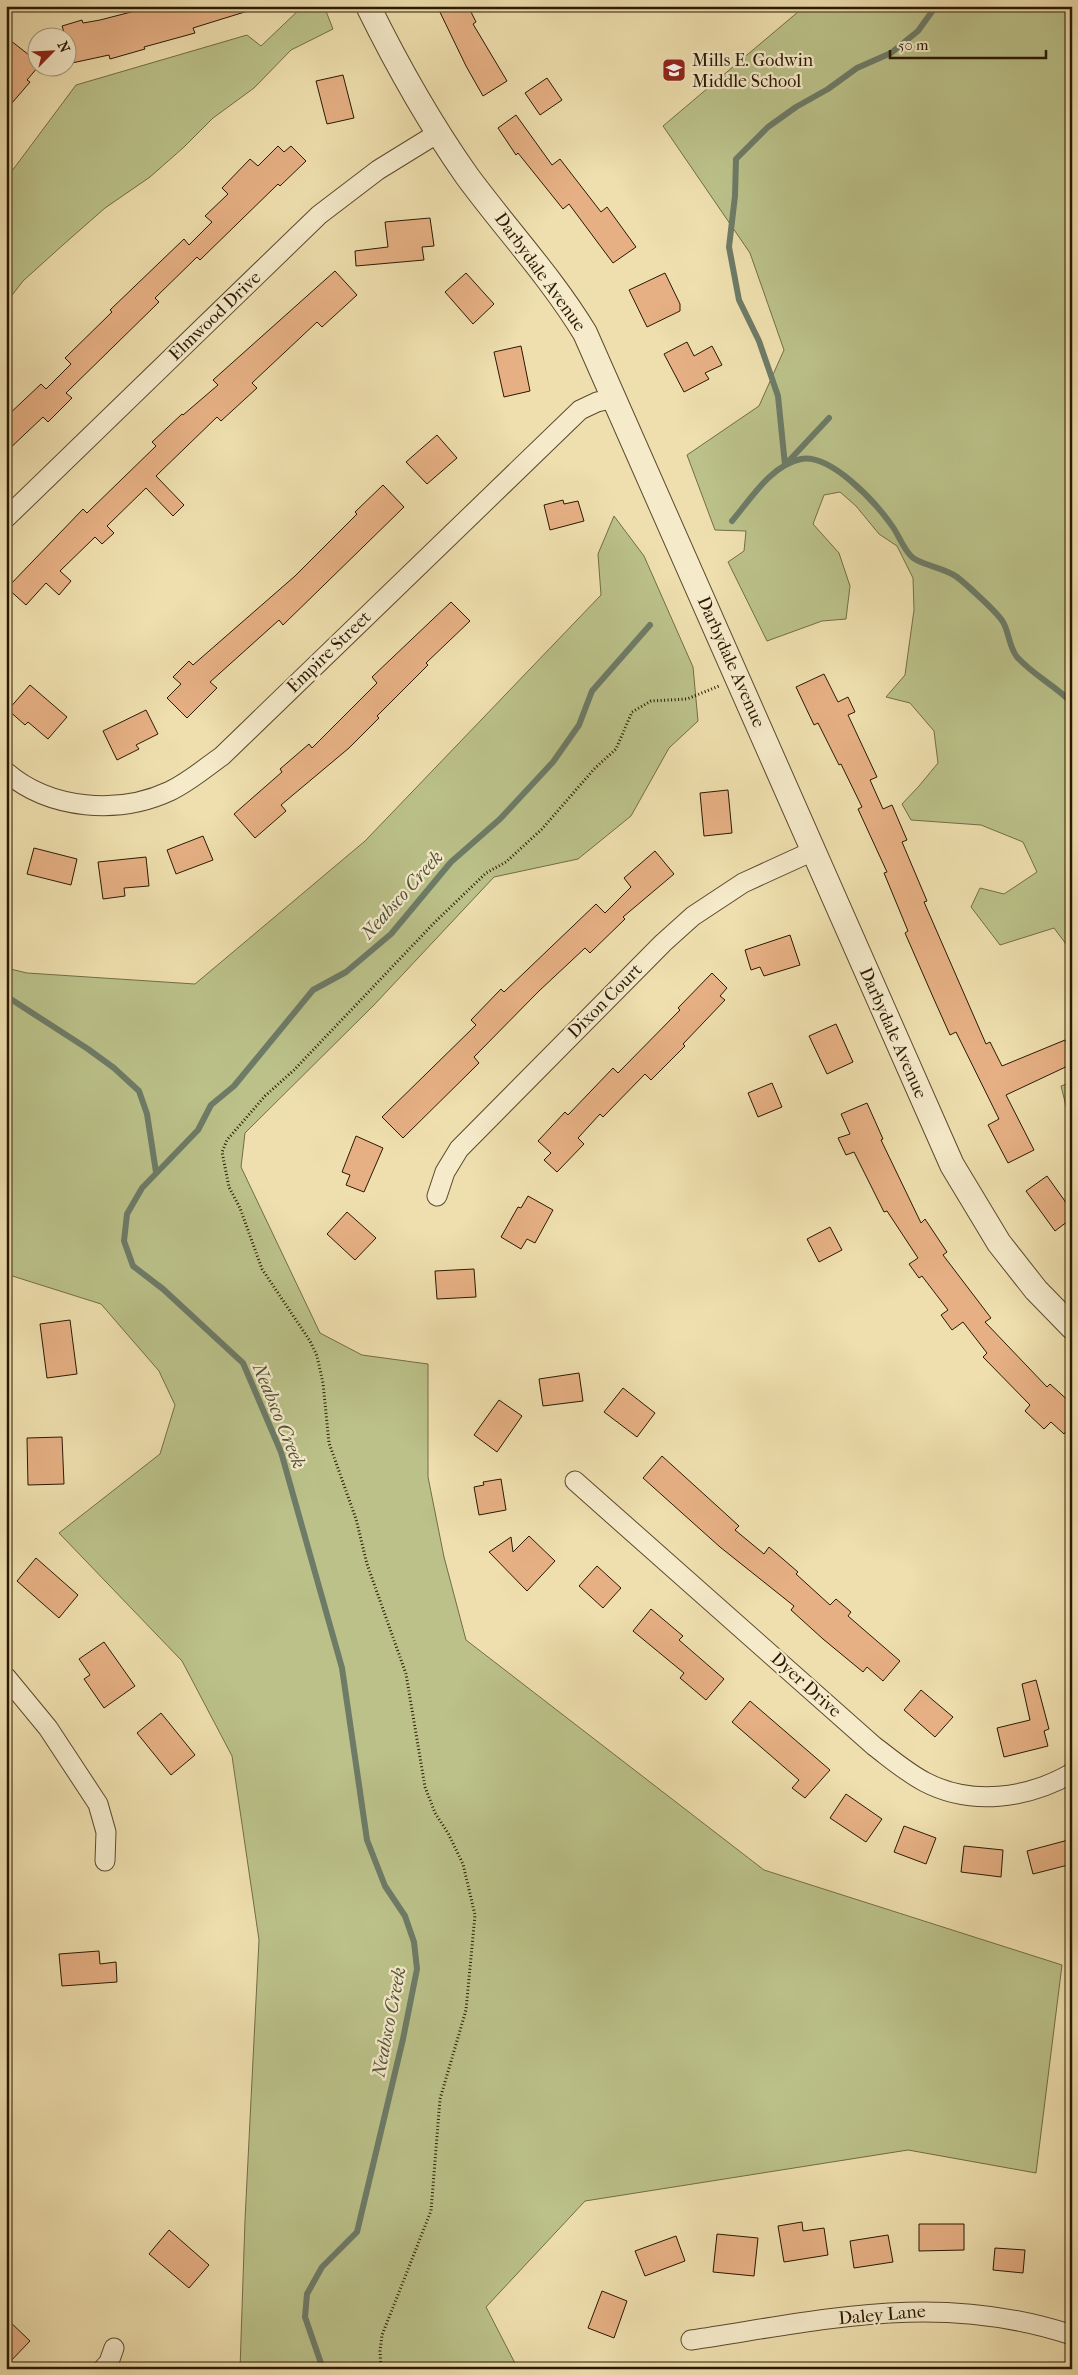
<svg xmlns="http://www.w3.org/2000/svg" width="1078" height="2375" font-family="'IM FELL French Canon',serif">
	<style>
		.green { fill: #bbc189; stroke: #726d46 }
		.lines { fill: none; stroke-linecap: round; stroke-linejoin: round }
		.stream { stroke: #6d7b67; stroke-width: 6 }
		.building { fill: #e6b084; stroke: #2a1902 }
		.minor-casing { stroke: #5b4a2d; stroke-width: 21 }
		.tertiary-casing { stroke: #5b4a2d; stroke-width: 26 }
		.path { stroke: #2a1902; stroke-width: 3; stroke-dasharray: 1 2.5; stroke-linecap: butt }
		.minor { stroke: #f5eaca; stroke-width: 19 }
		.tertiary { stroke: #f5eaca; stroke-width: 24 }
		.labels { text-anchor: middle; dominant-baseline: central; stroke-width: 4.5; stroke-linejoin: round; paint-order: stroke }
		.poi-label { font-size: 18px; fill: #2a1902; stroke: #f5eaca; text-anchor: start }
		.street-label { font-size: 18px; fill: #2a1902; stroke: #f5eaca }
		.water-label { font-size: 19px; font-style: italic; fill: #51523d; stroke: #f5eaca }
	</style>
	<rect width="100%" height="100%" fill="#efdfae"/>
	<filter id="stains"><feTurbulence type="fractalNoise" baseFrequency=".004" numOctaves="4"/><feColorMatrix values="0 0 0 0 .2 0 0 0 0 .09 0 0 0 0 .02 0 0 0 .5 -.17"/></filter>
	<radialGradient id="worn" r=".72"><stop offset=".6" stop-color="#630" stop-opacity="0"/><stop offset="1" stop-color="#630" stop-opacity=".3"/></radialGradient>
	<path class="green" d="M303 6H324L333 29 291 50 254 88 213 118 184 147 150 177 105 208 64 244 23 281 6 303V179L76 85 247 35 261 46Z
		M805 6H1072V956L1069 948 1054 928 1000 945 971 907 980 888 1004 894 1037 872 1023 842 981 825 911 820 902 804 919 786 938 763 934 731 910 703 886 697 905 675 914 610 913 578 897 546 879 534 856 506 840 492 824 495 813 524 839 553 850 586 846 619 822 621 767 641 728 562 744 551 746 531 715 530 687 455 759 406 784 350 750 253 663 126Z
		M614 516 644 556 693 667 698 721 669 748 631 816 578 859 494 877 374 1005 245 1133 241 1167 320 1333 362 1355 428 1364V1477L444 1557 466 1640 764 1870 1062 1965 1036 2173 908 2150 585 2201 486 2307 518 2369H240L245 2220 259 1940 232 1756 182 1661 59 1533 160 1454 175 1405 159 1371 101 1304 6 1274V968L27 973 195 984 365 841 601 595 598 554Z
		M1072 1082V1121L1067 1110 1061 1086Z"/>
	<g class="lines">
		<path class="stream" d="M829 418 785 465 778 396 759 341 739 300 729 247 735 196 736 159 768 127 796 107 828 89 857 68 891 53 918 31 936 6
			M732 521C750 500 771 465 801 459 831 454 874 501 890 523 898 533 902 546 910 555 918 565 944 567 957 577 966 584 998 613 1003 622 1009 632 1009 647 1017 657 1034 676 1055 685 1072 703
			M6 996 88 1049 114 1068 139 1091 147 1114 156 1172
			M323 2369 305 2317 307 2294 322 2267 357 2232 403 2039 417 1969 414 1942 405 1916 385 1886 367 1840 342 1668 281 1452 243 1363 163 1289 133 1266 124 1241 127 1214 142 1188 198 1130 211 1105 234 1086 313 990 346 972 391 934 451 862 500 819 553 762 579 725 592 691 650 625"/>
	</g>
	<path class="building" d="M133 6H250L251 10 193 28 195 33 144 47 145 49 110 59 109 55 72 63 68 38H66L62 26 82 20 83 23 100 20 135 11Z
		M437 6H468L476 22 473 24 507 81 483 96 466 66Z
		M6 37 38 62V67L27 80 30 82 6 110Z
		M343 75 354 118 327 124 316 81Z
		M547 78 562 100 540 115 525 93Z
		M516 115 552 165 560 159 601 212 607 207 636 247 613 263 569 204 563 209 518 153 516 155 498 128Z
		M278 146 284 152 291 146 306 161 280 186 278 184 200 260 197 257 155 298 159 302 66 393 72 398 48 422 43 417 6 452V417L41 384 46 389 71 364 65 358 112 312 110 310 184 239 189 245 212 222 205 216 228 194 222 188 250 159 258 166Z
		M430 218 434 246 422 247 424 260 356 266 355 251 388 247 385 222Z
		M335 271 357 295 322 327 317 322 252 383 257 388 221 421 217 417 156 476 184 505 173 516 146 488 107 526 114 533 102 544 95 537 60 571 71 581 59 595 46 583 26 605 7 588 83 509 87 513 156 446 152 442 182 414 183 415 218 385 213 380Z
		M466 273 494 304 473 324 445 292Z
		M665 273 680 304V311L647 327 629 290Z
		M687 342 694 356 712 346 722 365 705 373 709 379 684 392 664 354Z
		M521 346 530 391 504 397 494 352Z
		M437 435 457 458 427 484 406 462Z
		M383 485 404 507 283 625 279 620 210 682 217 688 187 718 167 698 181 684 173 677 189 661 193 665 295 576 357 514 355 512Z
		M563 500 564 504 578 501 584 521 550 530 544 505Z
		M451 602 470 621 426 663 428 665 377 716 379 718 349 748 281 805 286 811 255 838 234 814 282 772 280 769 309 744 312 748 377 683 372 677Z
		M824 674 838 702 848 697 855 712 848 715 877 777 870 780 883 809 892 805 907 840 902 842 927 901 924 902 986 1044 990 1042 1002 1066 1065 1040 1072 1056V1064L1006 1095 1034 1150 1008 1163 988 1125 999 1119 956 1032 950 1035 933 997 905 933 908 931 884 873 887 872 858 809 862 807 841 764 839 765 818 723 814 725 796 687Z
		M30 685 67 717 48 739 28 722 25 725 8 710Z
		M146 710 158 734 136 745 139 749 117 760 103 731Z
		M728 790 732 833 704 836 700 793Z
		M203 836 213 860 176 874 167 850Z
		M34 848 77 859 71 885 27 874Z
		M655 851 674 874 623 917 625 919 590 953 585 948 539 991 474 1057 479 1063 403 1138 382 1117 476 1025 471 1020 501 989 504 992 596 904 605 913 631 887 624 878Z
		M146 857 149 886 124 888 125 896 103 899 98 862Z
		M790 935 800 965 764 976 760 967 751 970 745 950Z
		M712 973 727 988 720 996 725 1000 683 1044 685 1046 651 1080 645 1074 603 1117 600 1114 578 1138 584 1144 557 1172 544 1160 551 1153 538 1141 565 1112 568 1115 613 1068 618 1073 680 1010 678 1008Z
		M836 1024 853 1062 827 1074 809 1036Z
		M772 1083 782 1107 758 1117 748 1093Z
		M867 1103 883 1139 881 1140 921 1223 925 1219 947 1252 943 1255 991 1318 985 1322 1047 1387 1050 1384 1072 1404V1425L1064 1434 1051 1422 1044 1429 1025 1411 1030 1405 983 1357 987 1353 963 1322 952 1330 941 1315 948 1310 922 1276 919 1278 909 1264 918 1258 887 1211 884 1212 854 1152 846 1155 838 1138 850 1134 841 1114Z
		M356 1136 383 1148 364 1192 346 1185 350 1175 342 1172Z
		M1047 1176 1072 1211V1218L1055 1231 1026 1191Z
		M528 1196 553 1210 535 1243 527 1239 521 1249 501 1237 518 1207 521 1208Z
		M347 1212 376 1238 355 1260 327 1234Z
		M830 1227 842 1250 819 1262 807 1239Z
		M474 1269 476 1297 437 1299 435 1271Z
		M70 1320 77 1374 47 1378 40 1324Z
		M579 1373 583 1401 543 1406 539 1379Z
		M623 1388 655 1413 637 1437 604 1412Z
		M499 1400 522 1416 497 1452 474 1435Z
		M62 1437 64 1484 28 1485 27 1438Z
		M662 1456 739 1526 735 1530 764 1554 769 1547 798 1572 796 1574 830 1605 836 1599 851 1612 848 1616 900 1661 883 1681 867 1667 863 1672 823 1639 791 1610 794 1606 720 1547 643 1478Z
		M501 1479 506 1510 479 1515 474 1487 484 1485 483 1482Z
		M529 1536 555 1561 527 1591 489 1552 511 1537 513 1552Z
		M36 1558 78 1595 59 1618 17 1581Z
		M597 1566 621 1588 603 1608 579 1586Z
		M651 1609 683 1636 679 1640 724 1679 706 1700 680 1678 684 1673 633 1631Z
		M104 1642 135 1686 104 1708 84 1679 90 1675 79 1659Z
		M1036 1680 1049 1729 1044 1731 1048 1746 1004 1757 997 1728 1030 1720 1022 1684Z
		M921 1690 953 1717 935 1737 904 1710Z
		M750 1701 830 1770 805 1798 792 1788 799 1780 732 1722Z
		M161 1713 195 1755 171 1775 137 1733Z
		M846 1794 882 1819 866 1842 830 1818Z
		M904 1826 936 1838 926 1864 894 1852Z
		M1072 1839V1864L1033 1874 1027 1851Z
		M964 1846 1003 1850 1001 1877 961 1872Z
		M99 1951 100 1964 116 1962 117 1982 62 1986 59 1954Z
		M802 2222 803 2231 824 2228 828 2255 784 2262 778 2226Z
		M919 2224H964V2250L919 2251Z
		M169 2230 209 2265 189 2288 149 2254Z
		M717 2234 758 2238 754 2276 713 2272Z
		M888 2235 893 2262 854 2268 850 2241Z
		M676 2236 685 2261 645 2276 635 2251Z
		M995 2248 1025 2250 1023 2273 993 2270Z
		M602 2291 627 2301 614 2338 588 2328Z
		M6 2318 30 2341 6 2366Z"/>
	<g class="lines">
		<g class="minor-casing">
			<path id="minor" d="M6 518 319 215 378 170 438 133
				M6 772C50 810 119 815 170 791 189 782 205 768 222 756L580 410 597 402 615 398
				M437 1196 445 1172 459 1149 663 943 693 916 743 883 813 851
				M575 1481 874 1746C890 1758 906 1772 925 1782 971 1806 1027 1799 1072 1773
				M6 1677 48 1728 98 1804 106 1832 105 1861
				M691 2340C825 2320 938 2291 1072 2335
				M103 2369 109 2362 114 2348"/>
		</g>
		<g class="tertiary-casing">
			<path id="tertiary" d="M368 6C397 65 429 122 467 176 506 229 551 277 585 333L952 1165 999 1243 1036 1290 1072 1327"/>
		</g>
		<path class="path" d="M381 2369 380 2351 382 2335 431 2211 440 2099 466 2010 475 1915 463 1864 448 1833 435 1813 425 1787 406 1674 367 1564 356 1519 329 1443 323 1383 317 1356 310 1341 262 1269 240 1208 229 1187 222 1152 227 1140 265 1096 294 1070 434 923 486 873 506 862 542 829 595 768 616 749 632 712 651 701 687 699 719 686"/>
		<use href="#minor" class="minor"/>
		<use href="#tertiary" class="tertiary"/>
	</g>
	<defs>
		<g id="school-square" transform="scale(1.25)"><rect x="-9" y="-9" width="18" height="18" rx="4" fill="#8f2418" stroke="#f5eaca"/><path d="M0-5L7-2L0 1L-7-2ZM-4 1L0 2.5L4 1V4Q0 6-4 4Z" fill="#fff"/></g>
	</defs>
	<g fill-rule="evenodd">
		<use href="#school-square" x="674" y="70"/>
	</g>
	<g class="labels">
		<g class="poi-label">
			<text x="692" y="60">Mills E. Godwin<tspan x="692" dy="21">Middle School</tspan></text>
		</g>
		<g class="street-label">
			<text transform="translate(540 272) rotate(54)">Darbydale Avenue</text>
			<text transform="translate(215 316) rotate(-44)">Elmwood Drive</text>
			<text transform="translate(329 652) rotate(-44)">Empire Street</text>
			<text transform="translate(731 662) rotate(66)">Darbydale Avenue</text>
			<text transform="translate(605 1001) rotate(-45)">Dixon Court</text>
			<text transform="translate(893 1033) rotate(66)">Darbydale Avenue</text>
			<text transform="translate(806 1685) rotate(42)">Dyer Drive</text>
			<text transform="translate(882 2315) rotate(-5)">Daley Lane</text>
		</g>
		<g class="water-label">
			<text transform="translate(402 895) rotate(-48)">Neabsco Creek</text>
			<text transform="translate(279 1416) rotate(68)">Neabsco Creek</text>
			<text transform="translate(389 2022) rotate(-79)">Neabsco Creek</text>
		</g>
	</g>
	<rect width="1078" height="2375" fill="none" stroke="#efdfae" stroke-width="25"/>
	<rect x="8" y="8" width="1063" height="2360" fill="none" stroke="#2a1902" stroke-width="2.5"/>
	<rect x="12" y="12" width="1053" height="2350" fill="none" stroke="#2a1902"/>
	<g transform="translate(52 52) rotate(66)"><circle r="24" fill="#f5eaca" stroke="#a4967a"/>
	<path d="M0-4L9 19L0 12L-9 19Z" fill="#8f2418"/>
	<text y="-8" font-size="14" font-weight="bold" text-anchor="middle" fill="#2a1902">N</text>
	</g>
	<path d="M890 50v8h156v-8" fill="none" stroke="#2a1902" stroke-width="2.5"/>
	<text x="898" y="50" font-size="15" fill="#2a1902" stroke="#f5eaca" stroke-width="4" paint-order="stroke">50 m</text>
	<rect width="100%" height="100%" filter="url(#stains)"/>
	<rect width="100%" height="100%" fill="url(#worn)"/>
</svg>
